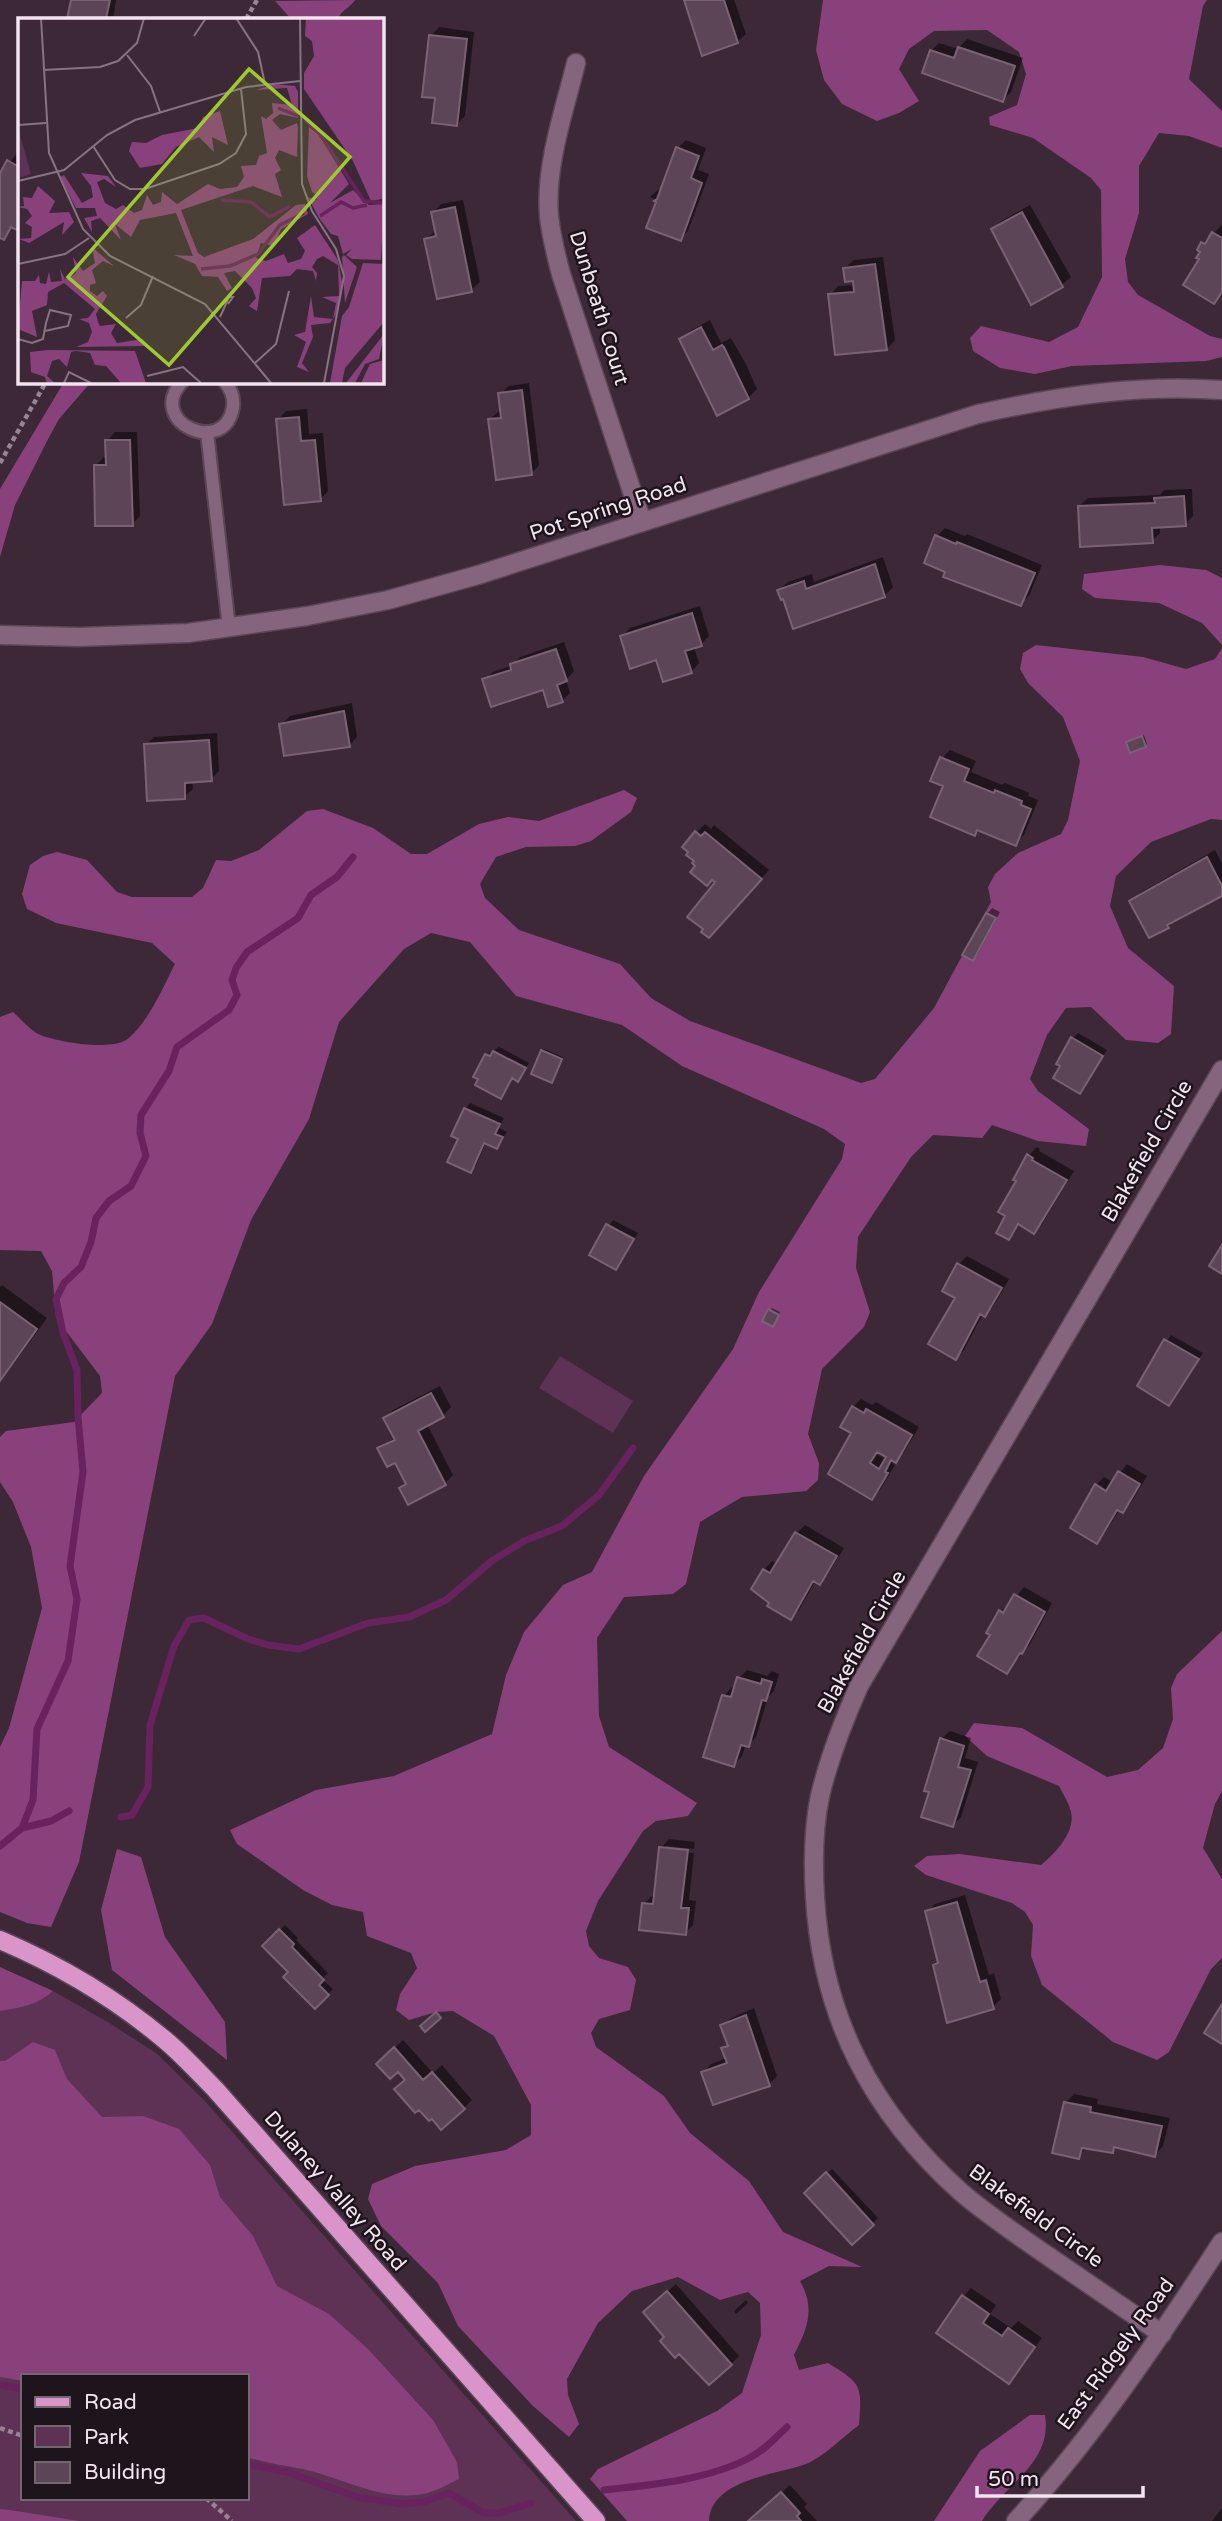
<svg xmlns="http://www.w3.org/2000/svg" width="1222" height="2521" font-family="'Varela Round',sans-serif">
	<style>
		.green { fill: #5d3254; fill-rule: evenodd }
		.forest { fill: #89417c }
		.shadow { fill: #0007; fill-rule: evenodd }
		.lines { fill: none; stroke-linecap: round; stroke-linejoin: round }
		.stream { stroke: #68225d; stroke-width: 7 }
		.building { fill: #5b4556; stroke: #7a6274; stroke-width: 2; fill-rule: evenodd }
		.service-casing { stroke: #5a4655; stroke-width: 16 }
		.minor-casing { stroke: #5a4655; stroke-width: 21 }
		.tertiary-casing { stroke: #5a4655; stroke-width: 21 }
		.primary-casing { stroke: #5a4655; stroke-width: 21 }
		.path { stroke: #968492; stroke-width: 4.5; stroke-dasharray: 5 3.5; stroke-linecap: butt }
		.service { stroke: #85647d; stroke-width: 12 }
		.minor { stroke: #85647d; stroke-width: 18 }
		.tertiary { stroke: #85647d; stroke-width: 18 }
		.primary { stroke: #d995c9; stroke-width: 18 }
		.labels { text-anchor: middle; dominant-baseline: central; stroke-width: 5; stroke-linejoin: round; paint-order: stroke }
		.street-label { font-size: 21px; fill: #f3e5ef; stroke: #1e141c }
		.inset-river { fill: none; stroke: #68225d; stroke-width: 3.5 }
		.inset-road { fill: none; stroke: #867481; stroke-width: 2 }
		.view { fill: #9dca2f; fill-opacity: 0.15; stroke: #9dca2f; stroke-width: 3.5 }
		.inset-edge { fill: none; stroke: #f3e5ef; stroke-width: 3.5 }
	</style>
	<rect width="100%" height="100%" fill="#3d2838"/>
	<path class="green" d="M560 1356 633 1401 613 1433 539 1388Z
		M0 1967 53 1991 106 2021 156 2053 204 2100 576 2521H0ZM23 2376H247V2498H23Z"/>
	<path class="forest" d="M355 0C350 8 341 10 338 19H291L275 1Z
		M823 0H1207L1203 6 1189 79 1222 111V148L1189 136 1159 133 1139 166V213L1125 259 1128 282 1138 295 1210 336 1222 339V357L1206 361 1072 366 1035 374 1000 368 973 351 970 338 981 326 1049 342 1078 327 1102 277 1101 190 1091 178 1033 138 990 125 989 117 1017 105 1026 74 1019 52 987 30 934 31 909 49 899 69 919 101 899 113 877 121 842 104 824 80 816 50Z
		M64 382H91L59 419 47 441 15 505 0 557V489Z
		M1160 565 1206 570 1222 578V645L1202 623 1159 603 1095 598 1082 589 1084 574Z
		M1036 645 1143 657 1186 669 1215 659 1222 648V820L1211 819 1151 842 1116 876 1110 906 1128 948 1174 986 1171 1034 1158 1043 1126 1040 1091 1007 1066 1008 1047 1035 1030 1079 1038 1091 1089 1129 1086 1146 1038 1141 992 1125 982 1138 933 1135 911 1157 858 1237 856 1268 870 1312 864 1327 822 1369 808 1434 819 1463 818 1480 806 1491 742 1497 700 1522 686 1584 673 1594 624 1597 597 1638 599 1716 609 1747 697 1803 688 1816 656 1821 643 1831 598 1901 586 1931 589 1946 599 1958 628 1967 636 1980 630 2010 599 2019 591 2033 596 2047 664 2096 690 2133 749 2181 783 2232 862 2267 829 2266 800 2281C816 2309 807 2329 794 2355L799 2370 828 2363C862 2384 862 2385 859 2425 844 2436 822 2458 806 2464 776 2475 711 2479 709 2521H627L590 2479 598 2469 717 2411 742 2393 761 2335 760 2303 748 2292 720 2300 678 2277 632 2291 598 2323 567 2379 568 2395 579 2424 569 2437 533 2406 458 2326 438 2283 381 2226 368 2199 372 2184 415 2166 506 2150 531 2135V2105L494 2036 453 2011 436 2012 409 2020 396 2010 400 1994 417 1968 411 1953 367 1936 363 1912 332 1905 303 1890 237 1844 230 1830 316 1790 394 1776 492 1734 506 1675 524 1632 563 1585 592 1572 644 1476 733 1349 759 1292 842 1159 845 1144 824 1129 682 1066 622 1025 516 996 470 942 431 933 404 949 339 1022 309 1119 251 1220 212 1324 175 1376 79 1862 51 1927 27 1923 0 1912V1747L9 1728 42 1608 31 1547 13 1502 0 1482V1437L6 1431 74 1422 102 1393 100 1376 56 1318 52 1271 41 1251 0 1250V1017L13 1012C21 1019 29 1029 38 1034 56 1042 113 1052 129 1038 150 1019 162 989 175 964L152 943 56 923 27 909 22 894 30 865 43 856 57 852 87 860 117 892 132 897H192L203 888 216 860 231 861 259 850 307 811 323 809 373 828 411 854H427L479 824 508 817 539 821 624 790 637 798 631 812 591 841 575 846 526 847 496 857 480 884 485 898 519 930 620 964 651 998 690 1021 861 1083 875 1079 934 1008 991 902 988 887 995 874 1018 853 1061 834 1068 820 1080 761 1063 717 1028 683 1020 669 1023 653Z
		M1222 1631V1791L1215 1804 1203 1848 1222 1879V1958L1211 1969 1169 2052 1157 2060 1113 2042 1042 1985 1031 1956 1033 1925 1025 1912 1012 1903 926 1875 914 1866 927 1856 960 1854 1041 1865C1055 1854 1076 1831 1071 1812 1069 1803 1063 1794 1059 1786L987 1756 965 1736 974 1723 1022 1728 1107 1777 1138 1770 1163 1748 1173 1719 1171 1688 1177 1674Z
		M117 1849 141 1857 165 1937 225 2022 227 2060 112 1970 101 1910Z
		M0 1967 4 1969 53 1991C38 2005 19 2008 0 2011Z
		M33 2042 55 2050 67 2079 102 2117 143 2116 179 2129 210 2165 220 2197 253 2236 277 2286 329 2314 368 2349 433 2420 457 2462 459 2479C448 2484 435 2492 423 2494 384 2501 348 2481 311 2471 289 2466 269 2464 247 2457V2376H23V2381L0 2377V2061H5Z
		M1030 2415H1045C1053 2463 1004 2485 982 2521H934L980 2451Z
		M0 2509 10 2510 79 2521H0Z"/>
	<path class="shadow" d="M73 0H116L113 19H69Z
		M686 0H734L746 34 737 42Z
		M439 27 474 32 465 116 457 124 437 97 431 36Z
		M967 39 1023 58 1011 92 1003 100 931 51 939 43 958 49Z
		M686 140 706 148 698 170 709 174 688 231 680 239 658 201 650 197 659 189H663L678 148Z
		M17 153 19 154V229L14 226 4 238 0 236V175Z
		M463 200 480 282 471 290 425 239 436 231 433 213 441 204Z
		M1030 205 1071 277 1062 285 1031 303 993 229 1001 221Z
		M1222 225V294L1214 302 1201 259 1203 243Z
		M883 257 895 340 887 349 830 295 838 286 855 285 854 279 845 268 854 260Z
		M710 320 721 343 731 338 746 364 757 389 748 398 718 414 682 339 690 331Z
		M529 383 539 465 531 474 489 420 498 412 502 411 500 394 509 386Z
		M307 409 309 434 323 433 328 491 320 500 278 420 286 411Z
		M115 432H137L140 516 132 524 95 466 104 457H107V441Z
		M1192 489 1193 516 1185 524 1160 526V533L1152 541 1079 506 1088 498 1160 495 1164 490Z
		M945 528 965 536 967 534 1042 565 1029 596 1020 604 947 571 937 536Z
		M883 557 893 587 885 595 794 627 784 597 779 590 788 582 812 574 814 582Z
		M700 606 709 636 701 644 694 647 699 663 691 672 657 658 622 637 630 628Z
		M564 642 574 671 566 680 570 693 562 701 544 688 484 680 493 672 511 666 520 657Z
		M352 703 357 737 349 746 281 725 290 716Z
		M217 733 219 771 211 779 192 780 193 789 184 797 146 745 154 737Z
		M1144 735 1147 744 1145 746 1128 742Z
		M950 750 976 761 971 772 1002 785 1005 783 1029 793 1028 796 1038 800 1024 835 1015 843 980 829 974 834 945 785 942 758Z
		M705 824 711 829 714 825 769 870 717 927V882L698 866 696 833Z
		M1215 850 1222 863V894L1176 918 1168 926 1150 936 1131 901 1140 893Z
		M992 908 1000 912 978 954 972 959 987 914Z
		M1078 1033 1107 1050 1080 1092 1073 1038Z
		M499 1047 529 1063 518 1080 513 1077 501 1097 476 1076 487 1055Z
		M544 1049 563 1057 553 1079 542 1051Z
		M470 1103 504 1118 499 1128 507 1132 497 1147 486 1142 476 1166 470 1171 460 1138 465 1109Z
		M1037 1147 1040 1149 1039 1151 1074 1171 1042 1224 1034 1232 1020 1224 1008 1238 1018 1181 1029 1155Z
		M613 1220 638 1233 616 1268 591 1254Z
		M967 1256 1009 1279 993 1307 985 1315 983 1314 964 1350 956 1358 959 1264Z
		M2 1285 47 1318 0 1383V1287Z
		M772 1308 780 1312 775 1323 770 1310Z
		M1171 1335 1203 1353 1169 1403 1139 1386Z
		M440 1386 451 1407 443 1416 427 1424 453 1475 445 1483 401 1488 407 1482 395 1460 380 1449 395 1437 385 1418 393 1410Z
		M861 1399 872 1405 876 1402 919 1427 904 1452 896 1461 894 1460 892 1463 895 1465 880 1490 872 1498 854 1433 853 1407ZM879 1451 889 1456 886 1460 877 1454Z
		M1127 1464 1147 1476 1131 1503 1123 1511 1120 1509 1105 1533 1097 1542 1096 1485 1104 1477 1113 1482Z
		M805 1525 844 1548 828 1574 819 1583 816 1580 799 1610 791 1618 764 1570 772 1561 778 1564 797 1533Z
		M1024 1587 1052 1603 1030 1644 1007 1672 992 1635 1001 1611 1010 1604Z
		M747 1670 767 1676 772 1671 779 1674 774 1691 768 1697 756 1737 748 1745 746 1744 742 1756 734 1765 724 1696 732 1687 736 1688 739 1678Z
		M950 1731 971 1738 965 1758 978 1762 961 1817 953 1825 931 1791 941 1739Z
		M669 1839 695 1842 694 1849 666 1846V1849L694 1853 689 1900 696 1901 693 1925 685 1933 644 1904 652 1896H655L661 1848Z
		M965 1895 989 1975 994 1973 1001 1999 993 2007 934 1966 939 1961 927 1912 935 1904Z
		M285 1925 298 1938 296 1940 328 1973 322 1979 333 1989 315 2007 290 1972 264 1946Z
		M754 2008 777 2076 769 2084 703 2073 711 2064 727 2058 724 2049 729 2044 722 2026 731 2018Z
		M403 2040 433 2073 442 2065 472 2100 464 2108 407 2079 386 2056Z
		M1074 2094 1098 2099 1097 2104 1170 2118 1163 2146 1155 2155 1117 2146 1112 2151 1087 2147 1078 2157 1065 2103Z
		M832 2169 878 2218 852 2243 806 2193Z
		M676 2284 739 2356 731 2364 666 2337 653 2304Z
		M971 2288 996 2305 990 2314 1011 2328 1018 2321 1042 2338 1009 2382 963 2297Z
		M746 2300 748 2303 736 2314 734 2311Z
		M790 2485 807 2504 804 2507 817 2521H750Z
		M1222 2508V2521H1212Z"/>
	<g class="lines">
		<path class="stream" d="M121 1817 132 1815 148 1787 150 1725 174 1646 189 1620 204 1618 248 1639 268 1645 299 1649 368 1623 409 1617 446 1600 493 1560 524 1541 562 1526 599 1495 633 1448
			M22 1828 51 1821 69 1811
			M0 1846 22 1828 33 1800 37 1729 68 1661 77 1599 70 1566 83 1472 78 1417 77 1370 63 1333 56 1299 64 1283 81 1267 91 1242 96 1218 109 1201 131 1186 146 1156 140 1133 141 1115 169 1071 177 1047 229 1010 237 995 232 980 236 968 247 952 298 918 311 895 337 877 353 857
			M0 2385 23 2389
			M247 2464 287 2472 357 2497 403 2504 423 2502 449 2493 484 2513H500L531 2503
			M604 2490C650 2485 708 2480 749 2458 764 2451 775 2438 787 2427"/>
	</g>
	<path class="building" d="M71 0H110L106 19H67Z
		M684 0H724L738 43 702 56Z
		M429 35 467 39 457 126 432 123 435 98 422 97Z
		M958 47 1015 66 1003 102 922 73 930 50 954 58Z
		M676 147 699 156 691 178 702 183 681 241 646 228 656 202 654 201 657 199Z
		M7 160 19 167V231L11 227 4 240 0 238V173Z
		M455 207 472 292 437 299 424 239 436 236 431 212Z
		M1022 212 1063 287 1031 305 991 229Z
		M1212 232 1222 238V292L1214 304 1183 285 1199 259 1196 258 1200 252 1197 250 1201 242 1205 244Z
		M875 264 887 350 835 355 828 294 854 292 853 281 845 282 843 268Z
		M701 327 713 350 722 345 724 347 749 399 717 416 679 339Z
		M522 390 532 475 496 480 488 419 501 418 498 393Z
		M299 417 301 441 315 440 321 501 284 505 276 419Z
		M105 440H130L133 526H95L94 465H106Z
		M1184 496 1186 526 1152 528 1153 543 1080 547 1078 506 1155 503 1154 498Z
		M935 535 956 544 957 542 1035 573 1021 606 943 577 945 572 924 563Z
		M875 564 885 597 793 629 783 599 781 600 777 590 804 581 806 589Z
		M692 613 702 646 685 651 692 673 663 682 656 660 630 669 620 636Z
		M556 649 567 681 557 685 563 702 548 707 543 690 491 707 482 679 511 670 510 664Z
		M344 711 350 747 284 756 279 724Z
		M1142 736 1146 747 1130 753 1126 742Z
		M209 740 212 781 185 783V799L147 801 144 744Z
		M940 757 969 769 964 781 994 793 995 790 1022 801 1021 805 1031 809 1016 846 977 830 975 836 930 817 943 786 930 781Z
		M695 831 701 836 705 832 762 879 709 938 701 932 703 929 687 917 715 882 712 880 707 886 690 872 695 866 692 863 694 861 686 855 688 852 682 847Z
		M1207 857 1222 886V896L1167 925 1169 928 1149 938 1129 901Z
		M986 913 996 918 973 961 962 955Z
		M1071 1037 1103 1056 1080 1094 1053 1078 1060 1066 1056 1064Z
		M541 1050 562 1059 552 1083 531 1074Z
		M493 1051 526 1068 518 1082 512 1078 501 1099 475 1085 478 1079 473 1077 485 1054 490 1056Z
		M464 1108 500 1124 495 1134 503 1137 497 1149 484 1143 471 1173 447 1162 458 1139 451 1136Z
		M1027 1154 1033 1158 1032 1160 1067 1180 1034 1234 1018 1224 1009 1240 996 1233 1005 1216 998 1212 1016 1181 1013 1180Z
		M606 1224 634 1239 616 1270 589 1255Z
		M1222 1245V1274L1209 1266Z
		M957 1263 1002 1288 985 1317 980 1314 956 1360 928 1344 955 1298 942 1291Z
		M0 1302 37 1329 0 1381Z
		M768 1309 779 1315 773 1327 762 1321Z
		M1164 1339 1199 1359 1169 1406 1137 1386Z
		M431 1393 444 1417 418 1431 446 1485 408 1505 399 1488 406 1484 395 1463 387 1467 377 1448 395 1440 383 1418Z
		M852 1406 864 1413 866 1409 912 1435 896 1463 891 1460 885 1472 888 1473 872 1500 828 1474 851 1433 840 1427ZM877 1452 886 1457 879 1469 870 1463Z
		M1118 1471 1140 1484 1123 1513 1117 1510 1097 1544 1070 1528 1095 1484 1106 1491Z
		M795 1532 837 1556 820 1585 813 1581 791 1620 767 1606 769 1603 751 1589 763 1569 770 1573Z
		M1014 1594 1045 1612 1022 1654 1020 1653 1007 1674 977 1656 990 1635 986 1633 999 1610 1003 1613Z
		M737 1677 761 1684 762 1679 772 1682 766 1701 762 1700 749 1747 741 1745 734 1767 703 1757 722 1695 731 1697Z
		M940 1738 964 1746 958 1767 971 1770 953 1827 921 1817 929 1792 924 1791Z
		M659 1847 688 1850 681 1908H689L686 1935 639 1930 642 1903 653 1904Z
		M957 1902 980 1982 986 1980 994 2009 947 2023 933 1965 938 1963 925 1911Z
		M279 1929 294 1944 292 1947 324 1980 319 1985 329 1995 315 2009 283 1977 288 1972 262 1946Z
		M1222 2004V2044L1204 2033Z
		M436 2012 441 2018 425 2032 420 2026Z
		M746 2015 770 2086 713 2105 701 2072 727 2063 721 2048 728 2046 720 2025Z
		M394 2047 423 2080 432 2072 465 2109 441 2130 432 2119 429 2121 419 2110 415 2113 394 2089 405 2080 398 2072 390 2079 376 2064Z
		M1064 2102 1091 2107 1090 2112 1162 2126 1155 2157 1114 2147 1113 2153 1082 2148 1079 2159 1052 2153Z
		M826 2172 874 2225 852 2245 804 2193Z
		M667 2291 732 2365 709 2385 679 2354 675 2358 660 2341 664 2337 643 2312Z
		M962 2295 989 2314 983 2323 1002 2336 1008 2328 1035 2347 1009 2384 936 2333Z
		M781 2492 800 2513 797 2516 801 2521H748Z"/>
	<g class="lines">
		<g class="service-casing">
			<path id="service" d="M182 382C145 422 225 458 233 407 234 398 231 389 225 382
				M207 432 229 628"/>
		</g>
		<g class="minor-casing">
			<path id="minor" d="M576 63C564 112 545 165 549 216 551 236 556 255 561 274L642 522
				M1162 2334C1124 2308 1086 2282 1048 2256 1019 2236 989 2216 962 2193 872 2113 822 2017 815 1897 813 1864 813 1829 820 1796 829 1758 843 1722 859 1686L1222 1070"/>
		</g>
		<g class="tertiary-casing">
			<path id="tertiary" d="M0 635 79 637 188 633 307 616 388 600 478 575 978 414C1059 396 1139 384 1222 390
				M1016 2521C1094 2436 1159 2339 1222 2242"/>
		</g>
		<g class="primary-casing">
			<path id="primary" d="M0 1940C59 1965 116 1999 165 2040 183 2055 199 2073 215 2089L596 2521"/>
		</g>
		<path class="path" d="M246 19 257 0
			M0 463 46 382
			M0 2428 23 2436
			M206 2498 232 2521"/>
		<use href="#service" class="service"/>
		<use href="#minor" class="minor"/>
		<use href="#tertiary" class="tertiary"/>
		<use href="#primary" class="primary"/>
	</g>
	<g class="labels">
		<g class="street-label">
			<text transform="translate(599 308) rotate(73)">Dunbeath Court</text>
			<text transform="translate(608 509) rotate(-18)">Pot Spring Road</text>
			<text transform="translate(1147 1151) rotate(-60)">Blakefield Circle</text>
			<text transform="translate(862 1642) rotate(-61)">Blakefield Circle</text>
			<text transform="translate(335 2191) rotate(49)">Dulaney Valley Road</text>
			<text transform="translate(1036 2216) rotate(36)">Blakefield Circle</text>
			<text transform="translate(1116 2354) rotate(-54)">East Ridgely Road</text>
		</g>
	</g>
	<g transform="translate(18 18)">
		<rect width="366" height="366" fill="#3d2838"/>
		<path d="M0 110 13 156 0 160Z" fill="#5d3254"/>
		<path d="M288 0H366L364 181 353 183 335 143 286 71V55L296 38 294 23 287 18ZM256 66 277 68 280 74V100L262 96 254 102 263 112 279 105 280 110 279 139 261 132 257 140 263 152 257 156 264 179 235 168 163 192 180 235 186 239 235 221 278 187 287 186 290 196 263 211 256 228 243 225 238 240 248 243 266 236 270 245 283 241 287 233 279 220 297 207 320 242 324 264 322 280 319 295 312 305 293 307 295 319 284 345 291 354 279 349 288 324 276 317 287 314 293 278 296 299 315 301 318 285 304 279 321 278 320 247 305 238 299 241 294 249 299 255 298 263 295 253 279 251 272 258 244 260 239 293 231 288 238 280 234 270 217 253 206 255 214 270 209 273 200 259 184 258 177 246 156 237 175 238 158 195 122 202 113 219 97 206 103 222 82 200 73 203 74 214 66 200 79 198 77 190H58L42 159 46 157 64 185 75 179 73 168 63 155 90 158 98 169 86 161 79 164 87 185 98 191 105 187 116 195 124 192 129 177 135 187 143 184 144 174 159 186 190 166 202 171 219 169 226 159 223 148 238 147 241 138 249 135 243 98 248 101 255 95 254 85 274 87 269 70 238 72ZM202 93 210 127 194 119 196 134 181 119 158 129 144 146 122 150 111 133 114 124 128 125 144 117 180 110 185 99ZM291 109 301 117 331 166 312 185 335 172 351 187 366 186 363 242 334 241 328 237 334 231 325 236 320 218 313 216 301 200 290 179 298 182 300 178 294 174 289 158ZM20 168 37 183 31 195 51 194 56 204 44 217 46 204 11 225 1 221 13 220 14 209 7 205 14 198 9 191 0 189 6 188 5 179 14 180ZM74 229 96 248 85 243 74 252 78 265 72 267V273L79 278 85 273 89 278 78 296 80 304 82 308 98 306 93 315 99 325 125 321 127 328 58 329 70 324 74 314 71 305 61 301 70 300 77 291 46 265 30 274 29 287 14 293 19 319 0 311 4 263H17L21 257 22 265 28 266 31 254 33 264 44 263 42 251 47 261 52 260 58 255 55 239 65 253 77 245ZM326 237 339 249 327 285 324 239ZM345 245 366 246V304L327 350 324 365H312L324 298 331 289ZM366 316 361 341 347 346 337 365H328ZM30 332 117 333 128 365H103L88 348 77 347 72 335 58 333 53 334 49 349 41 341 34 343 29 358 37 365H29L27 359 13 354 12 334ZM366 342V365H343L352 346Z" fill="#89417c"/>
		<path class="inset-river" d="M260 90 280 98M287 102 301 115 346 183 366 185M203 182 233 184 252 199 272 188M302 198 323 184 335 190 349 187M183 251 212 248 240 236 262 207 286 195"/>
		<path class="inset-road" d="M23 0 31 135 65 211 92 238 187 286 253 365M218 0 240 34 247 66M282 0 284 166 294 193 318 231 326 258 306 365M176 18 188 0M109 37 133 68 142 94M25 52 82 49 100 43 119 25 126 0M0 107 28 105M75 128 97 162 112 171H127L201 146 218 135 228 116 223 71M0 163 46 152 89 117 117 102 228 69 282 63M0 246 47 236 71 220M202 299 211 279H215L210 286M108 300 123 287 135 258M0 321 14 325 25 321 28 305 32 292 53 297 50 308 27 313M237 345 258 326 271 273M129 358 165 349 183 365M46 365 51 354 73 365"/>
		<path class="view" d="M231 51 332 139 151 347 50 259Z"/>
		<rect width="366" height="366" class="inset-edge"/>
	</g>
	<rect x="21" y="2374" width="228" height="126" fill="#1e141c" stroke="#736870" stroke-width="2"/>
	<rect x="35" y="2397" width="35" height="10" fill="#d995c9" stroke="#736870" stroke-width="2"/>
	<text x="84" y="2409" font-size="21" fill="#f3e5ef">Road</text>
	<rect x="35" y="2426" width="35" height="21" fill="#5d3254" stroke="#736870" stroke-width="2"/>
	<text x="84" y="2444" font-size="21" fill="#f3e5ef">Park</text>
	<rect x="35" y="2462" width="35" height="21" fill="#5b4556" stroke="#736870" stroke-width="2"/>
	<text x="84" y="2479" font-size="21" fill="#f3e5ef">Building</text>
	<path d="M977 2486v10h166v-10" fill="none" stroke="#f3e5ef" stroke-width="3.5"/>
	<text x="988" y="2486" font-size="21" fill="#f3e5ef" stroke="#1e141c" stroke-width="5" paint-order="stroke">50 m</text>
</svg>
